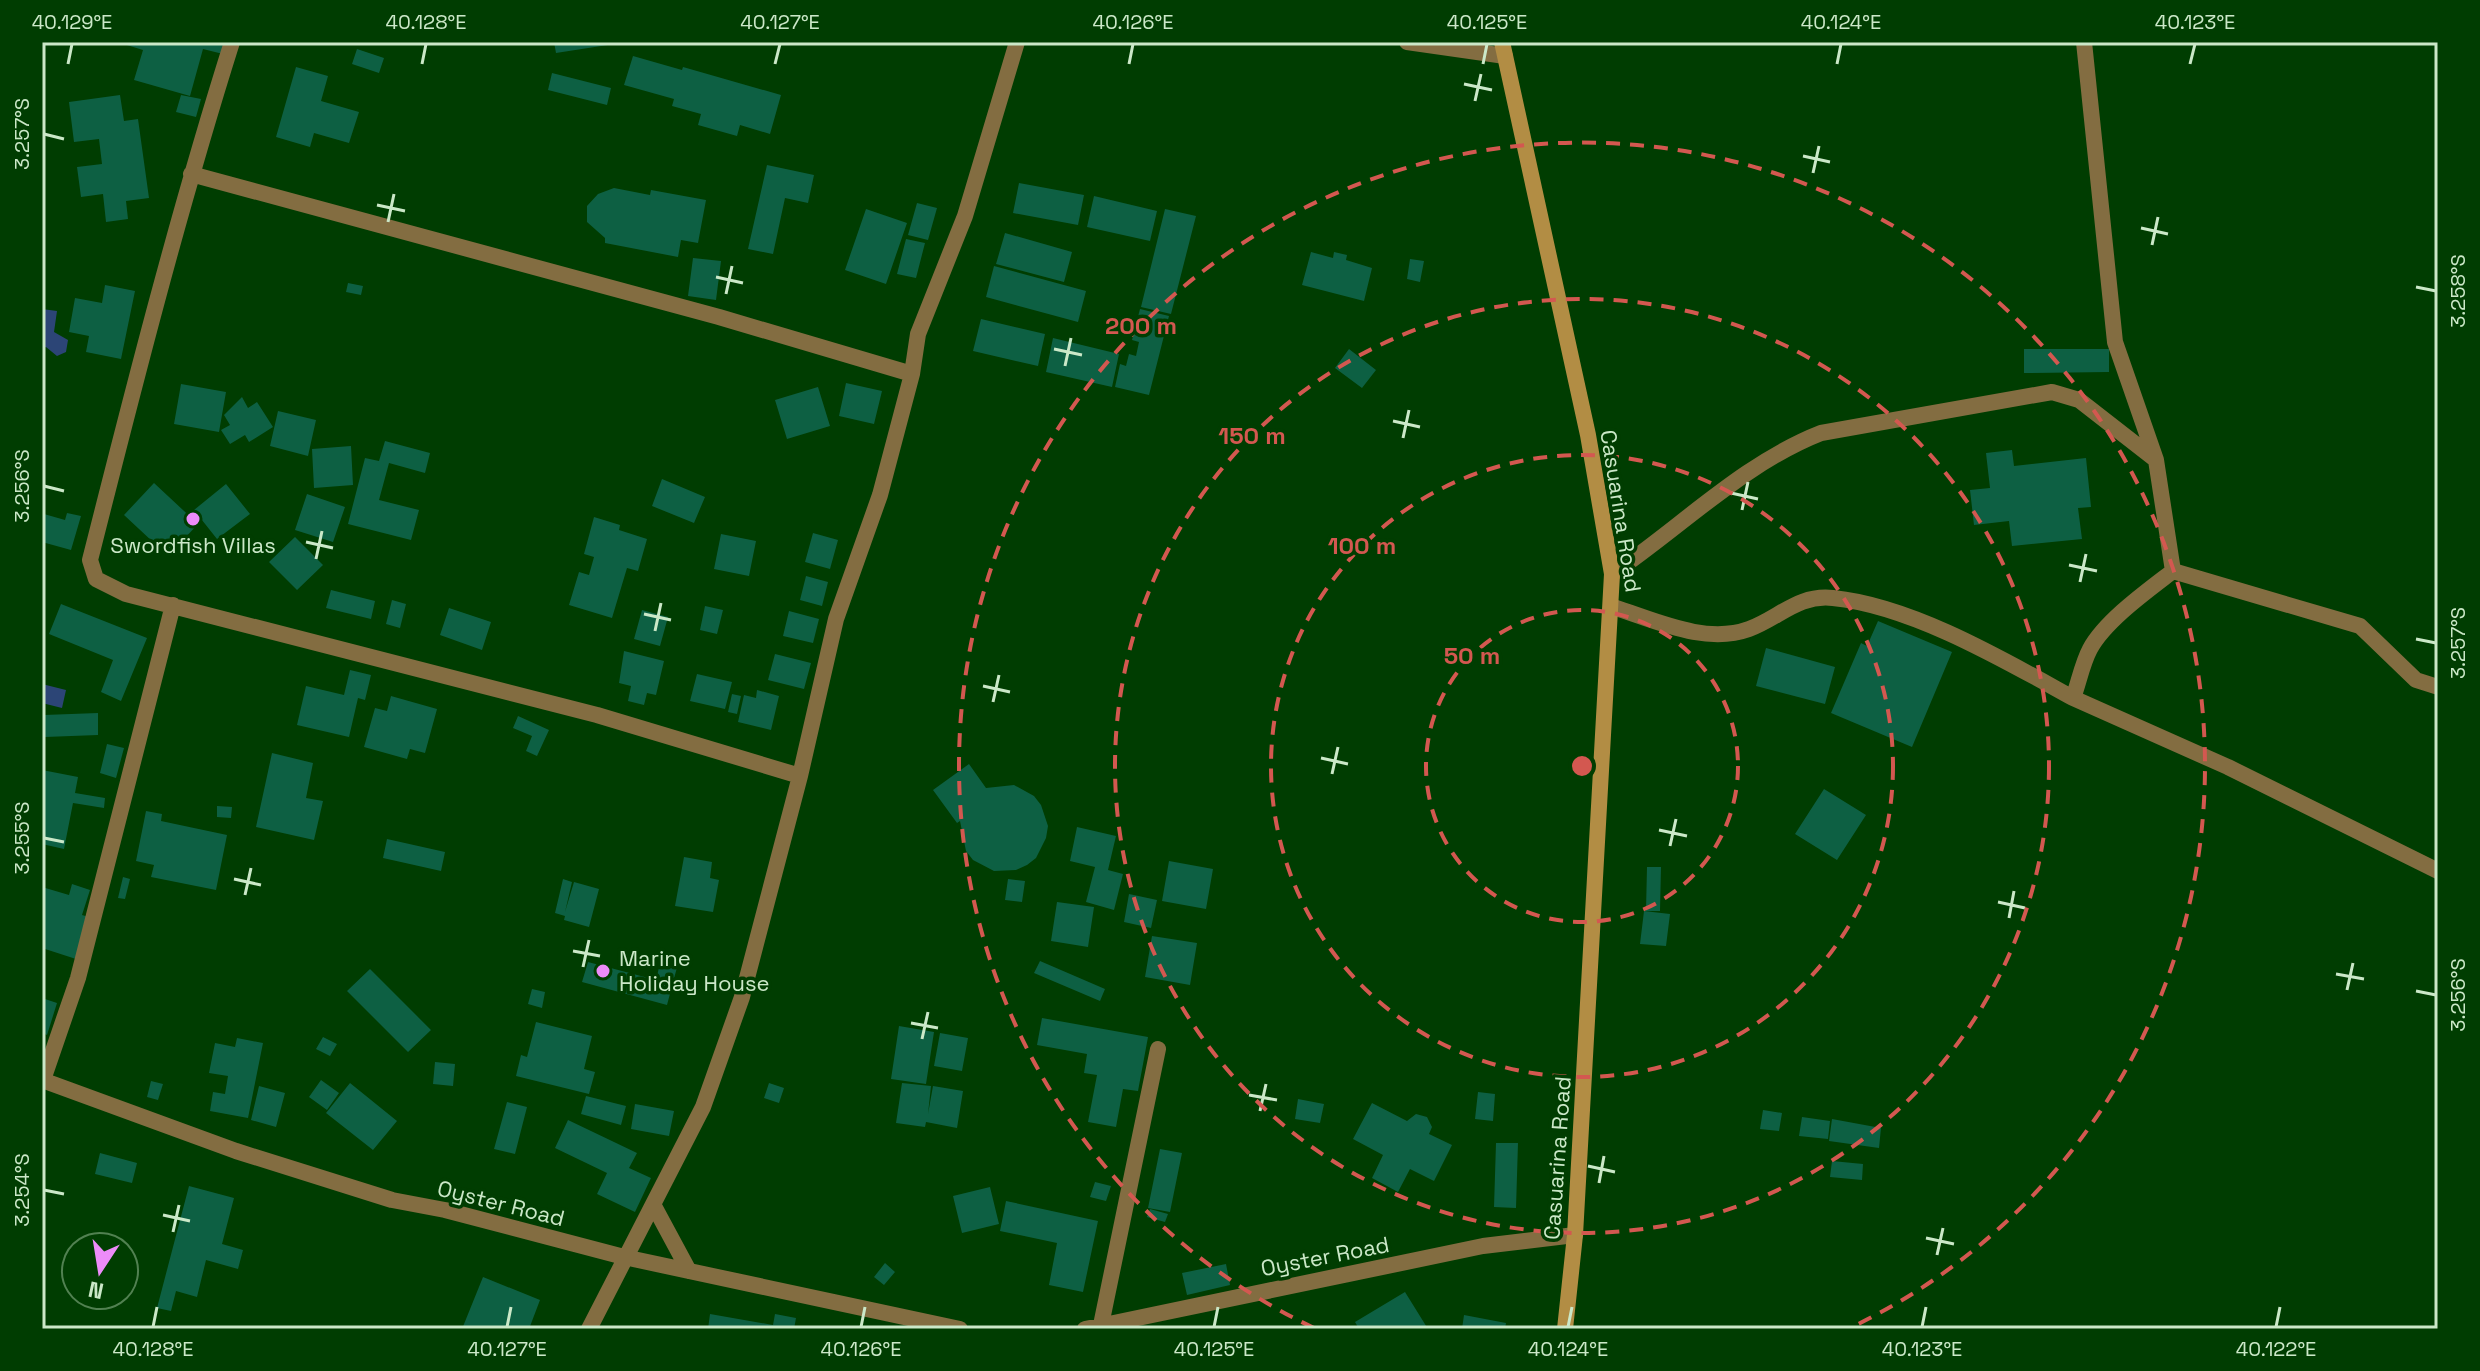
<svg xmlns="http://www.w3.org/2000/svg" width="2480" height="1371" font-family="'Space Grotesk',sans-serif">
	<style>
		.water { fill: #2c4576 }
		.building { fill: #0d6043 }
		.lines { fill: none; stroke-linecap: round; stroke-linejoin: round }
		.street { stroke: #836d41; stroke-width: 16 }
		.secondary { stroke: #b28d44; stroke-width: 16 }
		.ticks { fill: none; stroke: #cbe8c8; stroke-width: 3 }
		.ring { fill: none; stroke: #d35850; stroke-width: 4; stroke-dasharray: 14 10 }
		.poi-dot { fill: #ed8cf9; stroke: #003d01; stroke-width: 3 }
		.labels { text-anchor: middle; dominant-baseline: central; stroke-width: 7; stroke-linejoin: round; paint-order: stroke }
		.street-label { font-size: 22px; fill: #cbe8c8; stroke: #003d01 }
		.poi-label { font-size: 22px; fill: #cbe8c8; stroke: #003d01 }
		.centre { fill: #d35850; stroke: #003d01; stroke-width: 4 }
		.ring-label { font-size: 24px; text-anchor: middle; font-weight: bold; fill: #d35850; stroke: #003d01; stroke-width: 7; stroke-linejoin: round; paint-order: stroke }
		.neatline { fill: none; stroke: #cbe8c8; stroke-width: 3 }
		.ticks-label { font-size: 20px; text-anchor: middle; fill: #cbe8c8 }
	</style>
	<rect width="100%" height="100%" fill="#003d01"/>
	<path class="water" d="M42 309 57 311 54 332 68 340 66 352 57 356 46 347 42 348Z
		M42 684 66 690 62 708 42 703Z"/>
	<path class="building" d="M117 42H227L223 54 203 49 190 96 134 80 143 50Z
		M554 42H614V44L556 53Z
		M357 49 384 58 379 73 352 64Z
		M633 56 682 70 683 67 781 95 770 134 740 125 737 136 698 125 701 114 672 106 674 99 624 85Z
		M296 67 328 76 321 101 359 112 349 143 314 133 310 147 276 137Z
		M552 73 611 88 607 105 548 90Z
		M120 95 124 121 138 119 149 198 126 201 128 219 106 222 103 194 81 197 77 167 102 164 99 139 74 142 69 102Z
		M181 95 201 99 196 117 176 112Z
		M767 165 814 175 808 203 785 198 773 254 748 249Z
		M1019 183 1084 195 1078 225 1013 213Z
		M614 188 650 195 651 190 706 200 698 243 681 240 678 257 605 243V238L587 222V206L598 194Z
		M1094 196 1157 211 1150 241 1087 227Z
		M917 203 937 208 928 240 908 235Z
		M866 209 907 223 886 284 845 270Z
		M1165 209 1196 216 1171 314 1141 307Z
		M1005 233 1072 252 1064 282 996 264Z
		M906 239 925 243 916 278 897 274Z
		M1311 252 1333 258 1334 252 1347 255 1346 260 1372 268 1364 301 1302 285Z
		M693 258 721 261 716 300 688 296Z
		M1410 259 1424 261 1420 282 1407 279Z
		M994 266 1086 291 1078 322 986 297Z
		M348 283 363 286 361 295 346 292Z
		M105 285 135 291 121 359 86 352 89 336 69 332 75 298 102 303Z
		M1140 309 1169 316 1149 395 1115 387 1120 364 1126 366 1129 354 1136 356 1139 342 1132 340Z
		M981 319 1045 334 1038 366 973 351Z
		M1053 338 1119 354 1112 387 1046 372Z
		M1349 349 1376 370 1362 388 1335 368Z
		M2024 349H2109V372L2024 373Z
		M846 383 882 391 874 424 839 416Z
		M181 384 226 392 219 432 174 424Z
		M818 387 830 426 787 439 775 400Z
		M242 397 248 408 257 402 273 427 249 442 245 435 230 444 221 430 230 425 224 415Z
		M278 411 316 420 308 456 270 446Z
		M385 441 430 453 425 473 389 463 379 500 419 510 411 540 348 524 365 458 379 461Z
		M351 446 353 485 314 488 312 449Z
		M2012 450 2014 466 2086 458 2091 507 2078 508 2082 539 2012 546 2009 521 1974 525 1970 490 1990 488 1986 453Z
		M662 479 705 497 694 523 652 506Z
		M154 483 198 524 168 556 124 515Z
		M226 484 250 514 217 539 194 510Z
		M307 494 345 507 333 542 295 530Z
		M67 513 81 516 71 550 42 542 44 514 65 520Z
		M594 517 620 525 619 530 647 539 638 571 627 568 612 618 569 605 579 572 589 575 594 557 584 554Z
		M813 533 838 540 830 569 805 562Z
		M721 534 756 541 749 576 714 569Z
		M295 537 323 565 297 590 269 562Z
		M806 576 828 582 822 606 800 600Z
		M331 590 375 601 371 619 326 608Z
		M392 600 406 604 400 628 386 624Z
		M61 604 147 638 121 701 101 692 113 660 49 634Z
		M705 606 723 610 717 634 700 630Z
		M449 608 491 622 482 650 440 635Z
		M642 610 668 617 660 646 634 639Z
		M789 611 819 619 813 643 783 636Z
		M1878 621 1952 652 1912 747 1831 713 1861 643 1867 646Z
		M1766 648 1835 667 1825 704 1756 686Z
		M624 651 664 661 656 695 647 693 644 705 628 701 631 686 619 683Z
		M775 654 811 663 804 689 768 680Z
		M350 670 371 675 365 700 358 698 349 737 297 725 306 686 344 695Z
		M697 674 732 682 725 709 690 701Z
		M757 690 779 696 771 730 738 722 744 695 756 698Z
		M732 694 741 696 737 714 728 712Z
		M391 696 437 709 425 753 410 749 407 759 364 747 375 708 387 711Z
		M98 713V735L45 737 44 715Z
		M518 716 549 730 537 756 526 751 532 736 513 728Z
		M107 744 124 748 116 778 100 773Z
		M272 753 313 763 306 798 323 801 314 840 256 827Z
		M969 764 986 788 1014 785 1034 796 1041 805 1048 826 1046 838 1036 858 1027 865 1016 870 994 871 973 860 966 851 960 821 957 823 933 790Z
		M42 770 78 777 75 793 105 798 104 808 73 803 64 849 42 844Z
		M1824 789 1866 815 1837 860 1795 834Z
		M217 806 232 807 231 818 217 817Z
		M146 811 162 814 161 821 227 835 216 890 151 877 154 865 136 861Z
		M1077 827 1116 836 1108 870 1123 874 1114 910 1086 902 1095 867 1070 861Z
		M387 839 445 852 441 871 383 858Z
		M684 857 712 862 710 878 719 880 713 912 675 906Z
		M1169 861 1213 869 1206 909 1162 901Z
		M1647 867H1661L1660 911H1646Z
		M123 877 130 879 125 899 118 898Z
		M563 879 572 882 565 912 574 882 599 889 589 927 564 920 565 916 555 913Z
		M1008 879 1025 881 1022 902 1005 900Z
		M72 884 90 890 82 915 89 917 76 959 42 948V887L69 895Z
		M1129 894 1157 900 1151 928 1124 922Z
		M1057 902 1094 907 1088 947 1051 941Z
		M1644 911 1670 914 1666 946 1640 944Z
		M1152 936 1197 943 1190 985 1145 977Z
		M663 951 680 956 667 1005 582 982 588 962 656 980Z
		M1040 961 1105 989 1100 1001 1034 973Z
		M370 969 431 1030 408 1052 347 991Z
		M532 989 545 992 542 1008 528 1004Z
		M42 998 57 1003 47 1035 42 1033Z
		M1042 1018 1148 1037 1138 1091 1123 1089 1116 1127 1088 1122 1097 1075 1084 1073 1087 1054 1037 1045Z
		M536 1022 592 1036 584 1069 595 1072 589 1094 516 1076 521 1055 527 1057Z
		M899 1026 934 1032 926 1084 891 1079Z
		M940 1033 968 1038 962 1071 934 1066Z
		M323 1037 337 1044 330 1056 316 1049Z
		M237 1038 263 1043 248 1118 210 1111 213 1092 225 1094 228 1076 209 1073 215 1043 235 1047Z
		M435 1062 455 1064 453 1086 433 1084Z
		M321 1080 339 1093 327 1110 309 1097Z
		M151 1081 163 1084 158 1100 147 1097Z
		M350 1083 397 1121 373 1150 326 1113Z
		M769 1083 784 1088 779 1103 764 1098Z
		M902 1083 931 1086 928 1114 933 1086 963 1091 957 1128 926 1122 925 1127 896 1123Z
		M259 1086 285 1093 276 1127 251 1120Z
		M1478 1092 1495 1094 1493 1121 1475 1119Z
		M586 1096 626 1106 621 1125 581 1114Z
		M1298 1099 1324 1104 1320 1123 1295 1119Z
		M507 1102 527 1107 515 1154 494 1149Z
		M1372 1103 1407 1121 1416 1114 1427 1117 1432 1127 1429 1134 1452 1145 1434 1181 1410 1169 1398 1192 1372 1178 1383 1155 1353 1139Z
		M635 1104 674 1111 669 1136 631 1129Z
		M1763 1110 1782 1113 1779 1131 1760 1129Z
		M1802 1117 1830 1121 1828 1139 1799 1136Z
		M1832 1119 1881 1128 1879 1148 1829 1141Z
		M568 1120 637 1153 629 1168 651 1178 635 1212 597 1194 607 1173 555 1148Z
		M1496 1143H1518L1516 1208 1494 1207Z
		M1160 1149 1182 1153 1170 1212 1148 1208Z
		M100 1153 137 1163 132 1183 95 1174Z
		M1832 1161 1863 1164 1862 1180 1830 1177Z
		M1095 1182 1111 1186 1106 1201 1090 1197Z
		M189 1186 234 1198 222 1244 243 1250 238 1269 206 1260 197 1297 176 1291 171 1311 157 1308Z
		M990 1187 999 1224 962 1233 953 1196Z
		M1006 1201 1098 1221 1083 1292 1049 1285 1057 1243 1000 1231Z
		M1150 1209 1168 1214 1165 1222 1147 1217Z
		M885 1263 895 1272 884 1285 874 1277Z
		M1226 1264 1230 1285 1187 1295 1182 1273Z
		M483 1277 540 1300 529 1329H462Z
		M1405 1292 1428 1329H1359L1355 1322Z
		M710 1314 773 1325 775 1314 796 1318 794 1329H708Z
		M1464 1315 1506 1323 1505 1329H1462Z"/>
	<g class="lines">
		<path class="street" d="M232 42C178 213 134 386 90 560L96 579 126 594 597 715 800 776
			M1407 42 1505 56
			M2084 42 2115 342 2156 460 2173 571C2147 591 2105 621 2090 649 2082 664 2079 682 2073 698L2228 767 2438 871
			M191 174 719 317 912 374
			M2173 571 2360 626 2416 680 2438 687
			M1612 574C1681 527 1744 463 1821 433L2052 392 2079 400 2156 460
			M1613 607C1655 620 1705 645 1749 629 1779 618 1798 594 1833 598 1912 606 2004 660 2073 698
			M42 1080 236 1151 392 1200 445 1210 624 1257 960 1329
			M43 1080 78 978 173 605
			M654 1206 689 1271
			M1101 1325 1158 1049
			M589 1329 703 1107 742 997 800 776 836 619 880 495 912 374 918 334 965 216 1017 42
			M1085 1329 1483 1246 1575 1235"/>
		<path class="secondary" d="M1502 42 1588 435 1612 574 1575 1235 1565 1329"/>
	</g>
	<path class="ticks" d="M68 64 72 44M422 64 426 44M775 64 780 44M1129 64 1133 44M1483 64 1487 44M1837 64 1841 44M2190 64 2195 44M1464 84 1492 90M1475 101 1481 74M44 134 64 139M1803 156 1830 162M1813 173 1819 146M377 205 405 211M388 222 394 194M2141 228 2168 234M2152 245 2158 217M716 277 743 283M2416 287 2436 291M726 294 732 266M1054 349 1082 355M1065 366 1071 338M1393 421 1420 427M1403 438 1409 410M44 486 64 491M1731 493 1758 499M1742 510 1748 482M306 542 333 548M316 559 322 531M2069 565 2097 571M2080 582 2086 554M644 614 671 620M655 631 661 603M2416 639 2436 643M983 686 1010 692M993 702 999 675M1321 758 1348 764M1332 774 1338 747M1659 830 1687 836M44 838 64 842M1670 846 1676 819M234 879 261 885M245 895 251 868M1998 902 2025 908M2009 918 2014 891M573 951 600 956M583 967 589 940M2336 974 2364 979M2347 990 2353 963M2416 991 2436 995M911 1023 938 1028M922 1039 928 1012M1249 1095 1277 1100M1260 1111 1266 1084M1588 1166 1615 1172M1599 1183 1604 1156M44 1190 64 1194M163 1215 190 1221M173 1232 179 1205M1926 1238 1954 1244M1937 1255 1943 1228M153 1327 157 1307M507 1327 511 1307M861 1327 865 1307M1214 1327 1218 1307M1568 1327 1572 1307M1922 1327 1926 1307M2276 1327 2280 1307"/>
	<g class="ring">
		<circle cx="1582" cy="766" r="156"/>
		<circle cx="1582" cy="766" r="311"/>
		<circle cx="1582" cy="766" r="467"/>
		<path d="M1314 1328A623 623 0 1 1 1850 1328"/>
	</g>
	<g class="poi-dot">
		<circle cx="193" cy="519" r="8"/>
		<circle cx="603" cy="971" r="8"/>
	</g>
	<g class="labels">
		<g class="street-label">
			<text transform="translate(1621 511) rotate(81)">Casuarina Road</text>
			<text transform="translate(1557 1158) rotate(-86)">Casuarina Road</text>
			<text transform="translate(501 1203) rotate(14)">Oyster Road</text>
			<text transform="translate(1325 1256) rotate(-11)">Oyster Road</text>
		</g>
		<g class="poi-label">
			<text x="193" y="545">Swordfish Villas</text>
			<text x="619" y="958" text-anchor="start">Marine<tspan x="619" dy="25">Holiday House</tspan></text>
		</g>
	</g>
	<circle cx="1582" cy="766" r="12" class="centre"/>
	<g class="ring-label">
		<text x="1141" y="334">200 m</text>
		<text x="1252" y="444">150 m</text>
		<text x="1362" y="554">100 m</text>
		<text x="1472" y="664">50 m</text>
	</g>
	<rect width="2480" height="1371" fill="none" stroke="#003d01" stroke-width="88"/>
	<g transform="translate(100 1271) rotate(192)"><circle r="38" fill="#003d01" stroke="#518151" stroke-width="2"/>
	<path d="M0-6L14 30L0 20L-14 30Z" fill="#ed8cf9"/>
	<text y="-12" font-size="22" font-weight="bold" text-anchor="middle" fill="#cbe8c8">N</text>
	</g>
	<rect x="44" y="44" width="2392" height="1283" class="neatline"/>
	<g class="ticks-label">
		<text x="72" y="29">40.129°E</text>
		<text x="426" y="29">40.128°E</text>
		<text x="780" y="29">40.127°E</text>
		<text x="1133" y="29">40.126°E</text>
		<text x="1487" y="29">40.125°E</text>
		<text x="1841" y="29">40.124°E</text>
		<text x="2195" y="29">40.123°E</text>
		<text transform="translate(22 134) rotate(-90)" y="7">3.257°S</text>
		<text transform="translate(2458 291) rotate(-90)" y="7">3.258°S</text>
		<text transform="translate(22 486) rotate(-90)" y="7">3.256°S</text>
		<text transform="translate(2458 643) rotate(-90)" y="7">3.257°S</text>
		<text transform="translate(22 838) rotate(-90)" y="7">3.255°S</text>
		<text transform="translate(2458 995) rotate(-90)" y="7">3.256°S</text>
		<text transform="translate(22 1190) rotate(-90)" y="7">3.254°S</text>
		<text x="153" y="1356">40.128°E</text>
		<text x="507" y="1356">40.127°E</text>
		<text x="861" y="1356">40.126°E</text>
		<text x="1214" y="1356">40.125°E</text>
		<text x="1568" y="1356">40.124°E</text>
		<text x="1922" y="1356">40.123°E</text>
		<text x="2276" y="1356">40.122°E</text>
	</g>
</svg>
